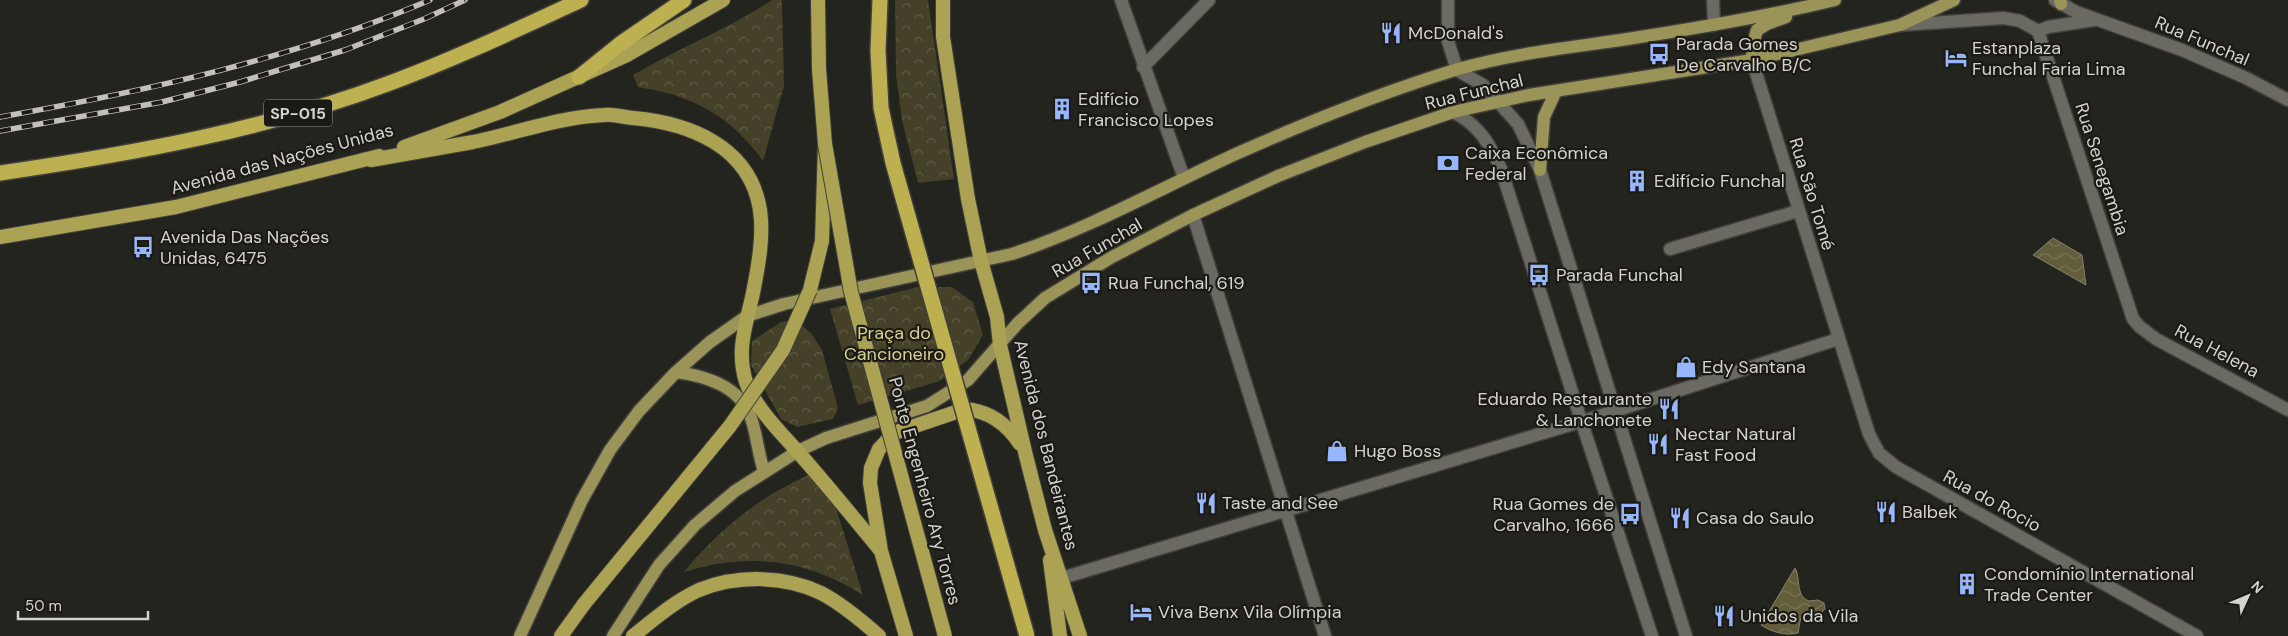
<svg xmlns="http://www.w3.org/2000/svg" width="2288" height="636" font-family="'DM Sans',sans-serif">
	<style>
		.park { fill: url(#park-crowns) }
		.water { fill: url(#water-waves); stroke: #848167 }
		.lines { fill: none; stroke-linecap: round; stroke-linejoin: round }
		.minor-casing { stroke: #41403c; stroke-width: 15 }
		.tertiary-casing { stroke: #41403c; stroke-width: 15 }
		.primary-casing { stroke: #41403c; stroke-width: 15 }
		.trunk-casing { stroke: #41403c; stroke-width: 16 }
		.motorway-casing { stroke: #41403c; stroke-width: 18 }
		.minor { stroke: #6a6a63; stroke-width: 12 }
		.tertiary { stroke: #6a6a63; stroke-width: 12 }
		.primary { stroke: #9b9458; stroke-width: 12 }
		.trunk { stroke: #aca254; stroke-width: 14 }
		.motorway { stroke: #bcb051; stroke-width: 15 }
		.rail-casing { stroke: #c1c0bc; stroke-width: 5.5 }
		.rail { stroke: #1b1a14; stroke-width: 4; stroke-dasharray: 11; stroke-linecap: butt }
		.trunk-bridge-casing { stroke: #41403c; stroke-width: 16; stroke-linecap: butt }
		.motorway-bridge-casing { stroke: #41403c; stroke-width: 18; stroke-linecap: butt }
		.trunk-bridge { stroke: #aca254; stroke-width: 14 }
		.motorway-bridge { stroke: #bcb051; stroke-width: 15 }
		.labels { text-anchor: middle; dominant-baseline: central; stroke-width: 4.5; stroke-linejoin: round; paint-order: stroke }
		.shield { fill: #1b1a14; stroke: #9c9c97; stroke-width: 1 }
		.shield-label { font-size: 16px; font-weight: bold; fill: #d4d3cf }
		.poi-label { font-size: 18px; fill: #d4d3cf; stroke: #1b1a14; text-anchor: start }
		.street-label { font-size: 18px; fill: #d4d3cf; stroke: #1b1a14 }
		.park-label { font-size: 18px; fill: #d8d191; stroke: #1b1a14 }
	</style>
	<defs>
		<pattern id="park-crowns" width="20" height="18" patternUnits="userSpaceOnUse" patternTransform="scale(1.25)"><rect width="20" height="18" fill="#444128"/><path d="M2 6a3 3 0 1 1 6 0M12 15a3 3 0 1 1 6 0" fill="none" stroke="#5e5c46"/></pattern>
		<pattern id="water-waves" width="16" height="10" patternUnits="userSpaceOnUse" patternTransform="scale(1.25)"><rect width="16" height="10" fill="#625e3b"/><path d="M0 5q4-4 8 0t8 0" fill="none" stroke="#787456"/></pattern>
	</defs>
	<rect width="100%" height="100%" fill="#24241e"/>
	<path class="park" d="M772 0H782L784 86 763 161C731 116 692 95 638 87L633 75C678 48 728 29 772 0Z
		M895 0H928L954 179 918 183 902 120 896 74Z
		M918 287H952L973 302 983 335 968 360 940 381 858 405 830 309Z
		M790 321 799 323 811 333 822 350 838 408 833 419 797 427 781 419 751 365 752 341 781 322Z
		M824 469 863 595C807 559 747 552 684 572 722 526 767 490 824 469Z"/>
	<path class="water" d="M2053 238 2082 255 2086 285 2033 255Z
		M1795 568C1801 578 1795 596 1809 601L1818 600 1824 603 1825 609 1818 616 1810 614 1801 616 1798 633C1785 636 1772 632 1761 625Z"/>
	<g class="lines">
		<g class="minor-casing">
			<path id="minor" d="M1121 0 1184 178
				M1448 0V41L1457 70
				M1713 0 1714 25
				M2055 0 2076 12 2182 50 2246 78 2288 100
				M1901 25 2004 18 2020 21 2038 31
				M2038 31 2133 319 2140 327 2156 339 2288 410
				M2038 31 2048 27 2094 20
				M1752 60 1869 434 1879 453 1896 467 2197 636
				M1143 67 1209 0
				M1193 215 1325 636
				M1670 249 1798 211
				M1062 578 1593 418 1838 339"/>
		</g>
		<g class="tertiary-casing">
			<path id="tertiary" d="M1457 70 1483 85 1518 124 1540 170 1686 636
				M1453 112C1479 125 1490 144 1501 169L1581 420 1652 636"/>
		</g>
		<g class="primary-casing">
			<path id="primary" d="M2060 0 2061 4
				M1752 60 1753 44 1757 30 1767 24 1786 17
				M1540 170 1544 117 1556 91
				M676 372C706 376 740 386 751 418 757 435 758 454 764 471
				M520 636 582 500 610 450 639 411 676 372 710 342 747 316 784 304 1012 254C1091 228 1163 187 1238 153 1310 121 1383 92 1458 69 1511 54 1566 48 1621 40 1693 29 1765 17 1835 0
				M613 636 659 565 695 525 735 491 798 451 826 438 927 406 968 380 1018 323 1045 298 1112 257 1193 215 1278 176 1365 142 1453 112 1529 95 1752 60 1900 25 1954 0"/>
		</g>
		<g class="trunk-casing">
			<path id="trunk" d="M943 0V37L968 199 981 261 997 317 1000 345 1026 456 1045 530 1080 636
				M404 147 500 112 627 55 723 0
				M371 160C405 154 439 148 473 142 517 133 559 117 604 115 613 114 623 117 633 118 689 123 750 146 760 210 764 237 758 267 753 293 746 326 736 349 746 382 754 406 782 434 798 452 827 485 854 518 881 551
				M0 237 176 207 379 156
				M810 290 822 241 825 144 819 69 818 0
				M1050 560 1060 636
				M561 636 584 604
				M633 636C653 620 675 601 699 590 736 575 784 575 821 593 842 604 861 620 879 636
				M906 636 881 551 870 483 871 468 879 449 894 433 965 409C989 411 1007 424 1020 444"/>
		</g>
		<g class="motorway-casing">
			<path id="motorway" d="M579 77 620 44 684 0
				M0 173C131 154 265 130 390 83 455 59 518 29 581 0"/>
		</g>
		<use href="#minor" class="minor"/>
		<use href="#tertiary" class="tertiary"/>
		<use href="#primary" class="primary"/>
		<use href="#trunk" class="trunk"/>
		<use href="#motorway" class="motorway"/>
		<g class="rail-casing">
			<path id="rail" d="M0 117C147 91 292 59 430 0
				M0 131 162 102 240 82 345 50 424 19 465 0"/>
		</g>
		<use href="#rail" class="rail"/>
		<g class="trunk-bridge-casing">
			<path id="trunk-bridge" d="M825 144 851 292 945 636
				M584 604 730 426 783 350 810 290"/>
		</g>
		<g class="motorway-bridge-casing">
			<path id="motorway-bridge" d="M880 0 878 51 881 108 893 163 1027 636"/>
		</g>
		<use href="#trunk-bridge" class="trunk-bridge"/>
		<use href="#motorway-bridge" class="motorway-bridge"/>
	</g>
	<defs>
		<g id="restaurant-bare" transform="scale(1.725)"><path d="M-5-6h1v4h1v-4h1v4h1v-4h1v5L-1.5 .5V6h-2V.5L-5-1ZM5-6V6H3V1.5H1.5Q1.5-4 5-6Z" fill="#98b6fd" stroke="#1b1a14" stroke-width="2.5" paint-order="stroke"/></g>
		<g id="bus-bare" transform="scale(1.725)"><path d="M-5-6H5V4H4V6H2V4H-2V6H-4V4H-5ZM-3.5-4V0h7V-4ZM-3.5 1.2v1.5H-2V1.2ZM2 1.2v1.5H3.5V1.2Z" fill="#98b6fd" stroke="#1b1a14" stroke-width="2.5" paint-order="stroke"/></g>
		<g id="hotel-bare" transform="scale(1.725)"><path d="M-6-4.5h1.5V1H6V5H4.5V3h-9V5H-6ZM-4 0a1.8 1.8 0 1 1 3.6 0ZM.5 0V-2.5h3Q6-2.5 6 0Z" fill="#98b6fd" stroke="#1b1a14" stroke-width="2.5" paint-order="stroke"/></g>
		<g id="building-bare" transform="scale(1.725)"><path d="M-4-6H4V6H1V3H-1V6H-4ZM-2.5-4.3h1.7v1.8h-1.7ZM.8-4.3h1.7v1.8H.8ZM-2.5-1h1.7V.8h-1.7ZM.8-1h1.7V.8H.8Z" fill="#98b6fd" stroke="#1b1a14" stroke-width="2.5" paint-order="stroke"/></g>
		<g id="bank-bare" transform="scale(1.725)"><path d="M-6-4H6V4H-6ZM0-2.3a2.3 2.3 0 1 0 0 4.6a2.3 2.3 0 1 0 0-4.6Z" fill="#98b6fd" stroke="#1b1a14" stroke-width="2.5" paint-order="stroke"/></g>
		<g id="shop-bare" transform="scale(1.725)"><path d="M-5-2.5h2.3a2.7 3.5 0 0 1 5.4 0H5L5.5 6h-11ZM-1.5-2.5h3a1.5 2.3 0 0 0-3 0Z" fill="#98b6fd" stroke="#1b1a14" stroke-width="2.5" paint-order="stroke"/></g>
	</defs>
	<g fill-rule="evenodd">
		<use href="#restaurant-bare" x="1391" y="33"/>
		<use href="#bus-bare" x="1659" y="54"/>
		<use href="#hotel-bare" x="1956" y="58"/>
		<use href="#building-bare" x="1062" y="109"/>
		<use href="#bank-bare" x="1448" y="163"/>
		<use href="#building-bare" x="1637" y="181"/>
		<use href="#bus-bare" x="143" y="247"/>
		<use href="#bus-bare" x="1539" y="275"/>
		<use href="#bus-bare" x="1091" y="283"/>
		<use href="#shop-bare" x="1686" y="367"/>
		<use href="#restaurant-bare" x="1669" y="409"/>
		<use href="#restaurant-bare" x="1658" y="444"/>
		<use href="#shop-bare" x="1337" y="451"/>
		<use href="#restaurant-bare" x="1206" y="503"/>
		<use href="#restaurant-bare" x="1886" y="512"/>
		<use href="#bus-bare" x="1630" y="514"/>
		<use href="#restaurant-bare" x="1680" y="518"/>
		<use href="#building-bare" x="1967" y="584"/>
		<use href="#hotel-bare" x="1141" y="612"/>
		<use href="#restaurant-bare" x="1724" y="616"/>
	</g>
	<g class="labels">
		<rect class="shield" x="264" y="99.5" width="68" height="27" rx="4"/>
		<g class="shield-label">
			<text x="298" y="113">SP-015</text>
		</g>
		<g class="poi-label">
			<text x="1408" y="33">McDonald's</text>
			<text x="1676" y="44">Parada Gomes<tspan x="1676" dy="21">De Carvalho B/C</tspan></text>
			<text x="1972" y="48">Estanplaza<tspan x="1972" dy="21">Funchal Faria Lima</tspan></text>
			<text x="1078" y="99">Edifício<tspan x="1078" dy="21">Francisco Lopes</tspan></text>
			<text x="1465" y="153">Caixa Econômica<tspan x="1465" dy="21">Federal</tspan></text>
			<text x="1654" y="181">Edifício Funchal</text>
			<text x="160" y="237">Avenida Das Nações<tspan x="160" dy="21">Unidas, 6475</tspan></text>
			<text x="1556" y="275">Parada Funchal</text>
			<text x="1108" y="283">Rua Funchal, 619</text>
			<text x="1702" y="367">Edy Santana</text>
			<text x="1652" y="399" text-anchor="end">Eduardo Restaurante<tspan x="1652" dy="21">&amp; Lanchonete</tspan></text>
			<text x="1675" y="434">Nectar Natural<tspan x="1675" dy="21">Fast Food</tspan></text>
			<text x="1354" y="451">Hugo Boss</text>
			<text x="1222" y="503">Taste and See</text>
			<text x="1614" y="504" text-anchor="end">Rua Gomes de<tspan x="1614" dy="21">Carvalho, 1666</tspan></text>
			<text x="1902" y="512">Balbek</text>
			<text x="1696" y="518">Casa do Saulo</text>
			<text x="1984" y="574">Condomínio International<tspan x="1984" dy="21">Trade Center</tspan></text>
			<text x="1158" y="612">Viva Benx Vila Olímpia</text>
			<text x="1740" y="616">Unidos da Vila</text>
		</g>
		<g class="street-label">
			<text transform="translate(2202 41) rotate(23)">Rua Funchal</text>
			<text transform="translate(1474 92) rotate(-14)">Rua Funchal</text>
			<text transform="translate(282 159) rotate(-15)">Avenida das Nações Unidas</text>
			<text transform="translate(2102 169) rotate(72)">Rua Senegambia</text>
			<text transform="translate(1812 194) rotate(73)">Rua São Tomé</text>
			<text transform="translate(1097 248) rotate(-30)">Rua Funchal</text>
			<text transform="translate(2217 351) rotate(28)">Rua Helena</text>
			<text transform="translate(1046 445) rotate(76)">Avenida dos Bandeirantes</text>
			<text transform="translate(925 491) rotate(75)">Ponte Engenheiro Ary Torres</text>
			<text transform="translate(1992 501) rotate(29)">Rua do Rocio</text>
		</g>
		<g class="park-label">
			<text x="894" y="333">Praça do<tspan x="894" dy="21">Cancioneiro</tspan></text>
		</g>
	</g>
	<g transform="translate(2248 596) rotate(46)" stroke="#1b1a14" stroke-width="4" paint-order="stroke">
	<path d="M0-4L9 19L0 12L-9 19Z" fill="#d4d3cf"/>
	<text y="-8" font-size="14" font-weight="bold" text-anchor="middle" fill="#d4d3cf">N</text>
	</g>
	<path d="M18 611v8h130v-8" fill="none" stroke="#d4d3cf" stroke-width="2.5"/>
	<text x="25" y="611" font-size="15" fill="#d4d3cf" stroke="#1b1a14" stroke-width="4" paint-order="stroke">50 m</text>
</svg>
